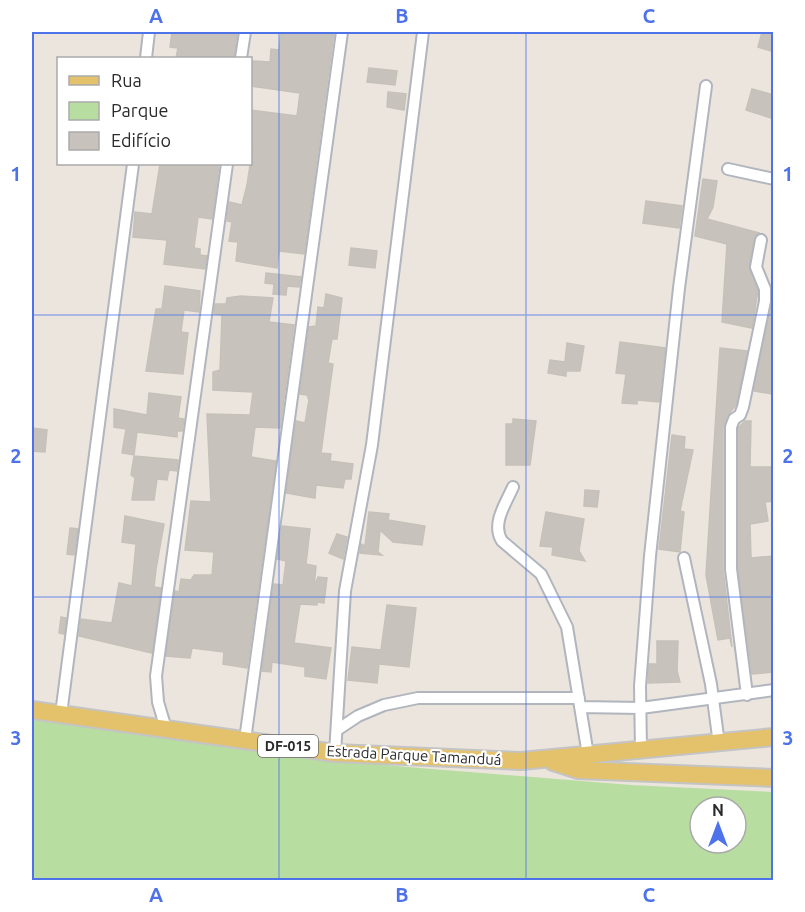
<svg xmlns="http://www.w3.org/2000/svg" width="805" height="912" font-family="Ubuntu,sans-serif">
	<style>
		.green { fill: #b8dda0; fill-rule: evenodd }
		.building { fill: #c7c3bc; stroke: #c6c1b8; stroke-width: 1.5 }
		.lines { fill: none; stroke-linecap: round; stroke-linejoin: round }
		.minor-casing { stroke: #b1b5bd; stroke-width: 14 }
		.primary-casing { stroke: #c4c4c4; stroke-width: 20 }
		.minor { stroke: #fff; stroke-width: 10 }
		.primary { stroke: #e4c16b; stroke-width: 16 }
		.grid { fill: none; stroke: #4d72e9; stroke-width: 1.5; stroke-opacity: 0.55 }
		.labels { text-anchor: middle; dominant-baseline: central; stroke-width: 4.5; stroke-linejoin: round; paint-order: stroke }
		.shield { fill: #fff; stroke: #6b6b6b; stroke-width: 1.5 }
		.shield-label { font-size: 14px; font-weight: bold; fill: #2b2b2b }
		.street-label { font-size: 15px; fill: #2b2b2b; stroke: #fff }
		.neatline { fill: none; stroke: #4d72e9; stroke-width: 2 }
		.grid-label { font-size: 20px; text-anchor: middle; font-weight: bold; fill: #4d72e9 }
	</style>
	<rect width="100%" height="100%" fill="#ebe5de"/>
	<path class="green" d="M32 720 395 766 631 785 773 792V880H32ZM700 807H736V843H700Z"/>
	<path class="building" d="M172 32H237L234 58H176L178 48 170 47Z
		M281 32H334L304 254 279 251 277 268 236 261 238 242 229 241 232 222 227 221 229 202 242 205 247 185 253 145H250V110L297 116 300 93 250 86 252 61 270 62 271 49 279 50Z
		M762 32H774V52L758 47Z
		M369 68 397 71 395 85 367 82Z
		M752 89 774 95 771 118 746 110Z
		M388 92 406 94 404 110 387 107Z
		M160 164H219L212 219 198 217 194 248 200 249V255L207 256 205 269 164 264 167 240 133 237 135 212 152 214Z
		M703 179 717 181 713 207 707 219 759 233 754 238 749 266 758 290 752 328 722 322 727 244 695 236Z
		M646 201 682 206 679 228 643 223Z
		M351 248 377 251 375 268 349 265Z
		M266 273 301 277 299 287 287 286 286 295 273 294 274 284 265 283Z
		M165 286 200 291 199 312 184 310 181 332 188 333 183 374 146 371 156 309H162Z
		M772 290 774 382 772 394 754 391Z
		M326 294 342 298 337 339H332L328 363 333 364 321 453 331 454 330 461 353 464 351 479H345L343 488 316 485 315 498 286 493 296 421 305 423 309 400 307 395 300 394 309 327 316 326 318 307 324 308Z
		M241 296 273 298 269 322 294 325 280 428 255 427 251 457 276 461 247 668 223 664 224 652 192 648 190 658 166 656 175 591 179 592 181 579 191 580 194 575H212L214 552 185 550 191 501 211 502 207 414 250 415 253 392 213 390V372L220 370 222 315 214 314 215 304H226L227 298Z
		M620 342 665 348 659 402 637 400V404L622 403 626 374 616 373Z
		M567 343 584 346 580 371H566V376L548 373 550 360 565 362Z
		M720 348 747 351 736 405 727 416 723 427V569L732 647 730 638 718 640 706 575Z
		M149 393 181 397 178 418 184 419 182 431H177V437L137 432 134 455 122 453 126 429 114 427V409L147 415Z
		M513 419 536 421 530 465H506V424H513Z
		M745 421H751L750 467H774V501L765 502 768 521 750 524 751 558 774 556V606H771L774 672 752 674 738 569V428Z
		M32 428 47 430 45 452 32 451Z
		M672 435 685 437 684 449 693 450 680 511 684 512 680 552 659 549Z
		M134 456 178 460 177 471 169 470 167 480 157 479 154 500H132L135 478 131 475Z
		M585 490 599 491 597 507 584 506Z
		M369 512 389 514 388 520 425 526 422 545 393 542 380 530 378 552 382 555 360 553 361 544 365 546Z
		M546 512 584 519 579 551 585 561 552 555 553 547 540 546Z
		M125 516 164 524 156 569 154 587 161 588 152 653 79 636 81 619 112 623 119 583 132 586 136 544 122 542Z
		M282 526 310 529 306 564 316 566 314 587 318 577 327 578 324 603 317 602V605L300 604 294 643 331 648 326 679 305 676V667L272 662 271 672 262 671 274 584 283 585 286 561 277 559Z
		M70 528 78 529 74 555 67 554Z
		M337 534 347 537 343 559 329 553Z
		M387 605 416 608 409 667 379 664 377 683 348 680 352 647 381 650Z
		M61 617 66 618 64 634 59 633Z
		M657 641H678L677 671 680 682 648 683 649 664H657Z"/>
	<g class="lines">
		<g class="minor-casing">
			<path id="minor" d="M146 58 149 32
				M241 58 245 32
				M728 169 774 179
				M513 487C506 503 491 524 502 541L541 574 567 627 588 755
				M684 558 711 684 719 744
				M747 695 731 569V427L734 419 740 415 743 407 765 301V289L756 267 761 240
				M580 707 641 708 774 690
				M61 714 133 164
				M166 729 158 702 156 676 227 164
				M337 730 358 716 384 705 418 698H579
				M245 740 342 32
				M641 750 640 686 650 556 679 288 706 86
				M335 753 345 591 372 445 423 32"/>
		</g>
		<g class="primary-casing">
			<path id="primary" d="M32 710 335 753 521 761 774 737
				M553 762 578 770 774 778"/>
		</g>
		<use href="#minor" class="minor"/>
		<use href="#primary" class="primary"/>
	</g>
	<path class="grid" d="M279 32V880M526 32V880M32 315H774M32 597H774"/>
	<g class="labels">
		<rect class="shield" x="258" y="735" width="60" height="22" rx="4.5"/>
		<g class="shield-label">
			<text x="288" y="746">DF-015</text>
		</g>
		<g class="street-label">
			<text transform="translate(414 755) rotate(3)">Estrada Parque Tamanduá</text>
		</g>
	</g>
	<rect width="805" height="912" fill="none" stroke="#ffffff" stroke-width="66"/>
	<rect x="57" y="57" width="195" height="108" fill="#ffffff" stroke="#aaaaaa" stroke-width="1.5"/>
	<rect x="69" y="76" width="30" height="9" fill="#e4c16b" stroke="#aaaaaa" stroke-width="1.5"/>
	<text x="111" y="87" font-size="18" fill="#2b2b2b">Rua</text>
	<rect x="69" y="102" width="30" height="18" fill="#b8dda0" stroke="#aaaaaa" stroke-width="1.5"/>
	<text x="111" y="117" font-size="18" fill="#2b2b2b">Parque</text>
	<rect x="69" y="132" width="30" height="18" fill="#c7c3bc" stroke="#aaaaaa" stroke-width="1.5"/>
	<text x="111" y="147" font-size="18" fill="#2b2b2b">Edifício</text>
	<g transform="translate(718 825)"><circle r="28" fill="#ffffff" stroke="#aaaaaa" stroke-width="1.5"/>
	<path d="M0-4.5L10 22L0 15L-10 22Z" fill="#4d72e9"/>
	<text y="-9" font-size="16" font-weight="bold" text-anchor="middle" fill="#2b2b2b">N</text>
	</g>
	<rect x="33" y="33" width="739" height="846" class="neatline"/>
	<g class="grid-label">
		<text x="156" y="23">A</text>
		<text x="402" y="23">B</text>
		<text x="649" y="23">C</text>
		<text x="16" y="181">1</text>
		<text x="788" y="181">1</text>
		<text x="16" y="463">2</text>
		<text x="788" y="463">2</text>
		<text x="16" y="745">3</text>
		<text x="788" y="745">3</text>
		<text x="156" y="902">A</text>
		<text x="402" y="902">B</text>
		<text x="649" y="902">C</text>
	</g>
</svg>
